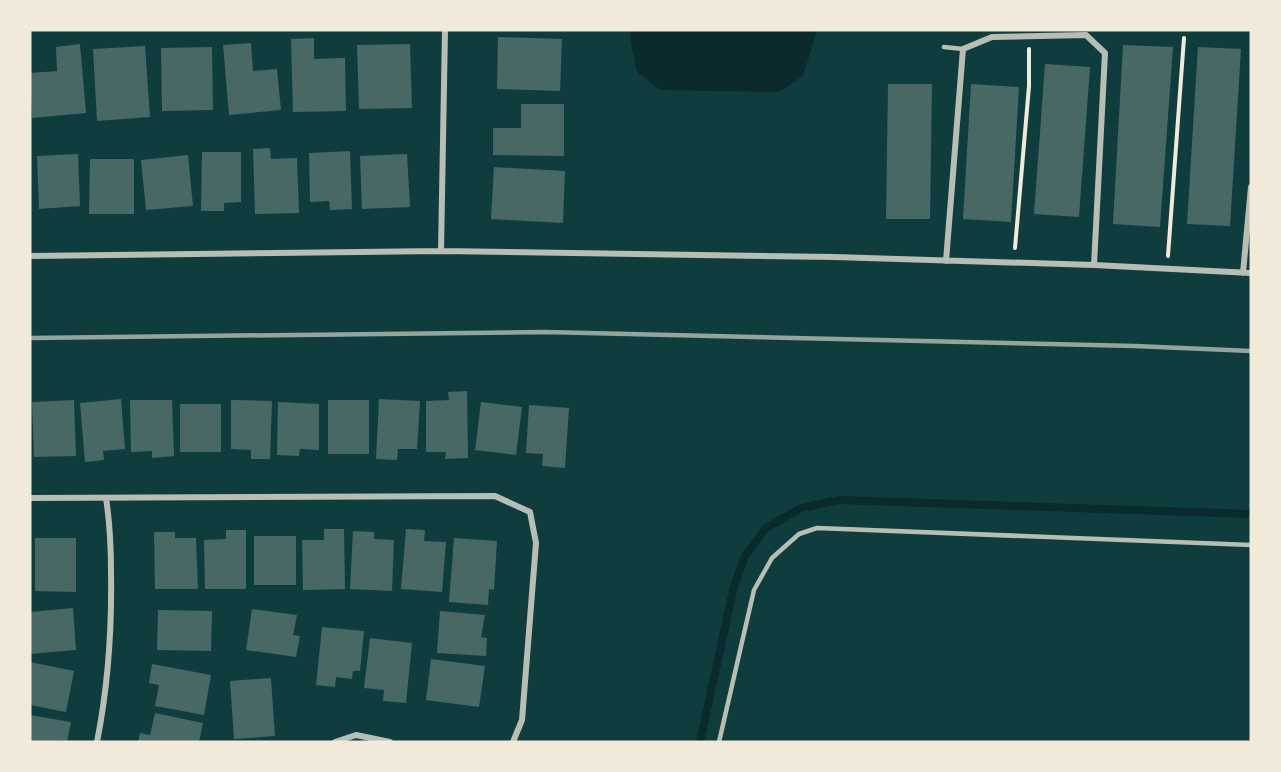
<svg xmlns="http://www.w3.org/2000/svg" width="1281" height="772" font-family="Jost,sans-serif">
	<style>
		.water { fill: #0a2a2b }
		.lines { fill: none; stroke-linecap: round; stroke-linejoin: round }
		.stream { stroke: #0a2a2b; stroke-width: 8 }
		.building { fill: #486865 }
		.path { stroke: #f1e9da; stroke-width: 4 }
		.service { stroke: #b8beb3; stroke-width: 4.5 }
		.minor { stroke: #b8beb3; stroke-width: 6 }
		.rail { stroke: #97a49c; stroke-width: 4.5 }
	</style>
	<rect width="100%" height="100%" fill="#0f3d3e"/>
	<path class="water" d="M630 30H817L803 76 779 92 660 90 637 72 631 43Z"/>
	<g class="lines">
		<path class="stream" d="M700 742 734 586 745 556 766 528 801 508 839 500 1251 514"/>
	</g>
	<path class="building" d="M498 37 562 39 560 91 497 89Z
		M314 38V59L345 58 346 111 293 112 291 39Z
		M251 43 253 71 277 69 281 110 229 115 223 45Z
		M80 44 86 113 32 118 30 73 57 71 56 47Z
		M410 44 412 108 359 109 357 45Z
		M1123 45 1173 47 1160 227 1113 224Z
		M145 46 150 117 97 121 93 49Z
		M212 47 213 110 162 111 161 48Z
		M1198 47 1241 49 1230 226 1187 224Z
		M1045 64 1090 67 1079 217 1034 214Z
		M888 84H932L930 219H886Z
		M971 84 1019 87 1011 222 963 219Z
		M521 104H564V156L493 155V128H521Z
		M270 148 271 159 297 158 299 213 255 214 253 149Z
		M350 151 352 209 330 210 329 201 310 202 309 153Z
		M202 152H241V202L224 203V211H201Z
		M78 154 80 206 39 209 37 156Z
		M407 154 410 207 362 209 360 156Z
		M188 155 193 206 146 210 141 160Z
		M90 159H134V214H89Z
		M494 167 565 171 563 223 491 219Z
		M467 391 468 458 445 459 446 452H426V401L449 400 448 392Z
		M121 399 125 449 103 451 104 460 85 462 80 403Z
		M379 399 420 401 417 449H398L397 460 376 459Z
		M74 400 76 456 34 457 32 402Z
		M130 400H172L174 456 152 458V451L131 452Z
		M231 400 272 401 270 459H251V450L231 449Z
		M328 400H369V454H328Z
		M278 402 319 404V450L300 449 299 456 277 455Z
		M481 402 522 407 516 455 475 450Z
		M180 404H221V452H180Z
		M529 405 569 408 565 468 542 466 543 454 526 453Z
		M324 529H344L345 589 303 590 302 540H324Z
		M406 529 425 530 424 541 446 542 442 592 401 589Z
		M226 530H246V589H205L204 540 226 539Z
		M353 531 374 532V539L394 540 392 591 350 589Z
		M154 532H175V538H196L198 589H155Z
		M254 536H296V585H254Z
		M35 538H76V592L35 591Z
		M454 538 497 541 494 590 489 589 488 605 449 602Z
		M73 608 76 650 30 654V612Z
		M252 609 297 615 293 635 300 636 296 657 246 650Z
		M158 610 212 611 211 651 157 650Z
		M440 611 485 615 481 637 487 638 486 656 437 653Z
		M322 627 364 631 360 671H353L352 679 336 677 335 687 316 685Z
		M370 638 412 643 406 703 383 701 384 690 364 688Z
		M431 659 485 666 479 707 426 700Z
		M30 662 74 671 66 712 30 705Z
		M152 664 211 675 204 715 155 706 159 685 149 683Z
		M271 678 275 736 234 739 230 681Z
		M155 713 203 723 199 742H138L140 733 150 735Z
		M30 715 71 722 67 742 57 740V742H30Z"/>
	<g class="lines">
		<path class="path" d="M1015 248 1029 86V49
			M1168 256 1184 38"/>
		<path class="service" d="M944 47 963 49
			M719 742 754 590 772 558 799 534 817 528 1251 545"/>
		<path class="minor" d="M441 251 445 30
			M30 256 441 251 834 257 1094 265 1251 273
			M946 261 963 49 992 37 1086 35 1105 53 1094 265
			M1243 273 1251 187
			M30 498 495 496 530 512 536 543 522 720 513 742
			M97 742C108 686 112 628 111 572 111 545 110 524 106 498
			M335 742 356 735 390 742"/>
		<path class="rail" d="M30 338 545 332 1135 346 1251 351"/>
	</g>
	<rect width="1281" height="772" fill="none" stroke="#f1e9da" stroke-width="63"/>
</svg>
